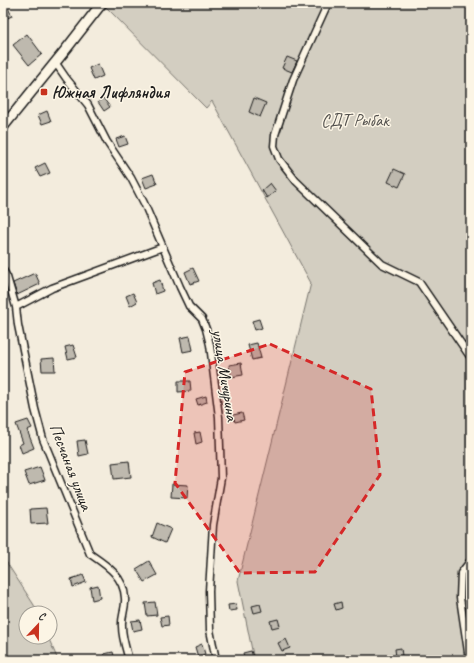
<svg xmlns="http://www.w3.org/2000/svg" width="474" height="663" font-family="Caveat,sans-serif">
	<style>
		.green { fill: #d3cec1; stroke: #78756e }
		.building { fill: #beb9ae; stroke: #1c1c1c }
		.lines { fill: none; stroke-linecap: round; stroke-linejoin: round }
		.street-casing { stroke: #1c1c1c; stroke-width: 9 }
		.primary-casing { stroke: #1c1c1c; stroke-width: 12 }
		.street { stroke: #fcf5e5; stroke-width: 6 }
		.primary { stroke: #fcf5e5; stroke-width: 9 }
		.marked { fill: #d62828; fill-opacity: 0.2; stroke: #d62828; stroke-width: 3; stroke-dasharray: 8 5; stroke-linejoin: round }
		.poi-dot { fill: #c8321e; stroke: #fcf5e5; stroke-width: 1.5 }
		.labels { text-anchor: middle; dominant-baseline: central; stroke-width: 3; stroke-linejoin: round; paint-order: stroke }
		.poi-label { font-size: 17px; font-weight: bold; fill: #1c1c1c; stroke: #fcf5e5; text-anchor: start }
		.park-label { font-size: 17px; fill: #53514e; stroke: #fcf5e5 }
		.street-label { font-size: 17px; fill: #1c1c1c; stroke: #fcf5e5 }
	</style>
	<rect width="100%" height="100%" fill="#f3ecdd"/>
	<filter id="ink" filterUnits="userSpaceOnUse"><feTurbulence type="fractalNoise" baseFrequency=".025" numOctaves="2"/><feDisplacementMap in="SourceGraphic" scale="8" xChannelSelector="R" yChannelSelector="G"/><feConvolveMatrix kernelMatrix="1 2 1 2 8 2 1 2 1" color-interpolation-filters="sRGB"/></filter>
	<g filter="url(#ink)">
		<path class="green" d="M104 3H471V660H254L238 581 311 283 212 101 206 108 104 5Z
			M3 557 34 605 37 613H26V637H48L58 660H3Z"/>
		<path class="building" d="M8 8 12 16 3 20V11Z
			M27 34 42 54 29 65 13 45Z
			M287 57 297 61 292 72 282 68Z
			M98 64 103 76 94 80 89 68Z
			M103 98 110 107 104 111 98 102Z
			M254 98 266 103 260 117 249 112Z
			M47 111 51 121 42 124 38 115Z
			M125 136 128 144 119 147 116 139Z
			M45 163 50 173 40 177 35 168Z
			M394 169 405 174 399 187 388 182Z
			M153 174 157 184 146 188 142 178Z
			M270 183 276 191 267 198 262 190Z
			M193 268 199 281 190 284 185 272Z
			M35 273 40 284 17 295 13 283Z
			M160 280 163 291 155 294 152 283Z
			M133 293 137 302 130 306 126 296Z
			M259 319 262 328 255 330 252 321Z
			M190 336 193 350 183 352 180 338Z
			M257 343 261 358 252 360 248 345Z
			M73 345 77 357 68 359 65 347Z
			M54 358 55 371H42L41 359Z
			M241 363 243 375 231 377 229 365Z
			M178 381H190L191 391 178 392Z
			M206 396 207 402 198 405 196 399Z
			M242 413 244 420 235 422 233 415Z
			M28 420 32 428 27 430 34 448 22 453 19 445 23 443 16 424Z
			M200 432 202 442 196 444 194 433Z
			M85 440 88 454 79 456 77 441Z
			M129 461 131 477 114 479 112 463Z
			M40 467 45 480 29 485 24 472Z
			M172 484 188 485 187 498 171 497Z
			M46 508 48 523 31 524 30 509Z
			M157 523 171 529 165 543 152 537Z
			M149 561 157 575 144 582 136 569Z
			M83 575 86 582 73 587 71 579Z
			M98 585 100 598 92 600 90 587Z
			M155 602 157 615 147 616 145 603Z
			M341 602 342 608 336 610 334 604Z
			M236 604 237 610 229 611 228 605Z
			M260 604 262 611 254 613 252 606Z
			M168 616 169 625 162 626 160 617Z
			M278 619 280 626 272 628 270 621Z
			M140 620 142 629 133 631 131 621Z
			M286 639 290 648 282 651 278 643Z
			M202 644 205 654 198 657 195 647Z
			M401 648 402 656 396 657 395 649Z
			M251 651 254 660H245L243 653Z
			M113 652 115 660H105L104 654Z"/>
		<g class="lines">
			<g class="street-casing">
				<path id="street" d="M328 3 293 80 275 135 274 146 279 159 296 181 382 264 419 282 471 358
					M55 62 66 78 88 105 107 142 131 178 144 203 180 287 189 306 202 319 206 329 210 345 219 417 221 478 213 525 209 591 210 630 216 660
					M3 270 7 277 16 307 18 325 35 409 43 439 90 554C106 565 124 576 125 598 126 608 121 617 122 626 122 638 126 649 129 660
					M16 307 52 288 163 247
					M469 660 467 645 460 598 461 573 471 560"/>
			</g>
			<g class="primary-casing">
				<path id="primary" d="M3 127 67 48 102 3"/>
			</g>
			<use href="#street" class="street"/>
			<use href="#primary" class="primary"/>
		</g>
	</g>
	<path class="marked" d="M270 344 371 389 380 475 315 572 240 573 175 483 185 372Z"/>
	<rect class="poi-dot" x="40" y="88" width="8" height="8" rx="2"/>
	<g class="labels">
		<g class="poi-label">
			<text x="52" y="92">Южная Лифляндия</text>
		</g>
		<g class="park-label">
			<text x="355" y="120">СДТ Рыбак</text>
		</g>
		<g class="street-label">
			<text transform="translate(225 375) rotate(81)">улица Мичурина</text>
			<text transform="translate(71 467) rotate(69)">Песчаная улица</text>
		</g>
	</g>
	<rect width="474" height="663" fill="none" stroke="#fcf5e5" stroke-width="16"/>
	<rect x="8" y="8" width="458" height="647" fill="none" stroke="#1c1c1c" stroke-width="1.5" filter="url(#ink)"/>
	<g transform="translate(38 625) rotate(22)"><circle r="19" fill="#fcf5e5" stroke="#a29e95"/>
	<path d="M0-3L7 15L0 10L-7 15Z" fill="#c8321e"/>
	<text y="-6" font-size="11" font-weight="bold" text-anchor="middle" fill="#1c1c1c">С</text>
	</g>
</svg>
